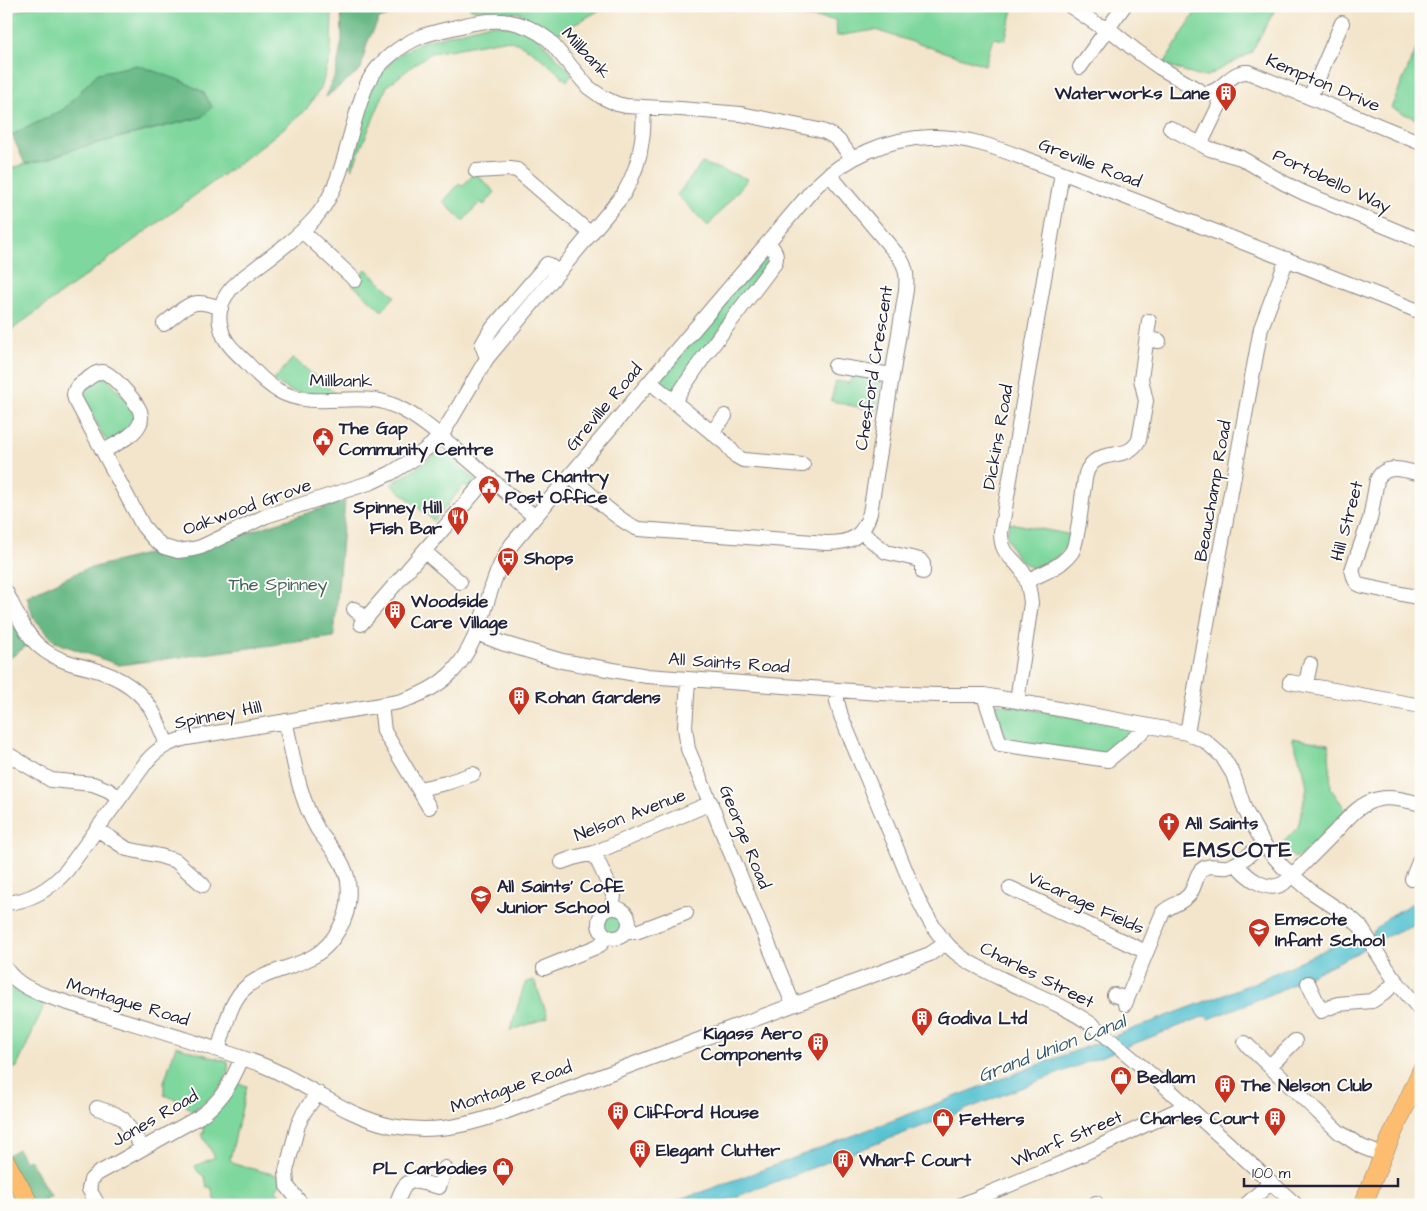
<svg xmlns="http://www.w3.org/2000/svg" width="1427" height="1211" font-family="'Architects Daughter',sans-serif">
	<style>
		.green { fill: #7ed79c; stroke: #507c6c }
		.forest { fill: #66b884; stroke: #446d60 }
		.water { fill: #58c3d2; stroke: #3d7286 }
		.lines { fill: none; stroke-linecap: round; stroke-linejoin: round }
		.minor-casing { stroke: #8a8483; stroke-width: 16 }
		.major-casing { stroke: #8a8483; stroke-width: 19 }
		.minor { stroke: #fff; stroke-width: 14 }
		.major { stroke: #fcbd6f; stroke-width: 18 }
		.labels { text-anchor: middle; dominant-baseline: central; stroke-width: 4; stroke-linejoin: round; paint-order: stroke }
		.street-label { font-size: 18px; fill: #22223b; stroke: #fdfcf7 }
		.poi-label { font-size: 18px; font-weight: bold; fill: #22223b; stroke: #fdfcf7; text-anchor: start }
		.park-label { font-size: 18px; fill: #42615d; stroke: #fdfcf7 }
		.water-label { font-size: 19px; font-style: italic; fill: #355a70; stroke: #fdfcf7 }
		.district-label { font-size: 22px; font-weight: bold; letter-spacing: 1px; fill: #22223b; stroke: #fdfcf7 }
	</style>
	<rect width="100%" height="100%" fill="#fdfcf7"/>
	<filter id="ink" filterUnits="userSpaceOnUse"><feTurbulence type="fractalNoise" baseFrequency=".02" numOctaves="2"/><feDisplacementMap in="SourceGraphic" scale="10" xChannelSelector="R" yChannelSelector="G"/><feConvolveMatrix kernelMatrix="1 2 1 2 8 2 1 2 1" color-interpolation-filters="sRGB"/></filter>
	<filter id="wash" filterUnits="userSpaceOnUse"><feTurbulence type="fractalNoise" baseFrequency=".0096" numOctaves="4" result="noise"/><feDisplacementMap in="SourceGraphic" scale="20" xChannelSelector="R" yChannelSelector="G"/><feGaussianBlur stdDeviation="1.12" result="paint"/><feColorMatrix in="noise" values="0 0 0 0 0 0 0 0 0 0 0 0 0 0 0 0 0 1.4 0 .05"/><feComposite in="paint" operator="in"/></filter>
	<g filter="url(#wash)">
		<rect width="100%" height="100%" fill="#f3e5cb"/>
		<path class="green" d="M31 6H329L332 14 331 54 321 88 305 111 254 152 6 334V170L25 164 45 160 71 150 202 117 212 107 203 92 182 81 98 73 63 110 12 135 6 124V16Z
			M469 6H607L554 36 520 13 471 9Z
			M693 6H1014L1005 40 993 38 985 65 875 30 837 36 836 20Z
			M1199 6H1277L1251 53 1207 76H1197L1164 64Z
			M490 24 519 27 535 35 573 74 567 81C550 66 526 41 503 40L432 53 419 61 387 86 352 169 350 163 370 92 382 71 399 55 418 43Z
			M1421 38V121L1391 108Z
			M702 163 748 179 708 226 677 195Z
			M475 173 495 192 484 205 480 202 463 221 443 202 459 184 462 186Z
			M764 254 769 255 771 258 676 390 669 392 660 386 662 378Z
			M366 269 395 296 382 311 353 285Z
			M293 358 336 394 332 396 293 392 273 381Z
			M853 376 882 377 877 409 875 411 831 401 836 381 849 383Z
			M102 377 108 378 138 415 137 424 108 442 104 438 83 396 82 390Z
			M440 452 445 453 477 481 472 491 464 485 434 521 391 484 413 471 436 454Z
			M1010 523 1072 535C1063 556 1053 561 1032 568 1017 560 1012 551 1006 535Z
			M995 703 1139 729 1109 754 1006 740Z
			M1292 738 1328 744 1329 751 1331 789 1346 810 1301 855 1294 858 1281 845 1298 827 1307 787 1303 768Z
			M602 923a11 11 0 1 1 22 0a11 11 0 1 1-22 0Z
			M6 978 41 1000 43 1008 17 1067 6 1072Z
			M534 980 548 1017 510 1031 525 983Z
			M176 1046 228 1062C230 1084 209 1101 192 1111L182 1102 164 1095V1082Z
			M237 1083 247 1086 230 1159 234 1164 280 1176 281 1182 276 1190 289 1205H243L241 1201 229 1205H216L211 1187H207L205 1177 198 1172 195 1166 215 1157 201 1134 205 1131 201 1124 214 1113Z"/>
		<path class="forest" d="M341 6H420L379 19 367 43 361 69 326 97 336 72 342 41Z
			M137 65 182 81 203 92 212 107 202 117 112 139 71 150 45 160 25 164 12 135 63 110 98 73Z
			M345 501 334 637 119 665 55 642 33 617 27 596 83 570 162 550 245 533Z
			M6 611 20 636 28 645 6 661Z
			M18 1149 24 1161 29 1159 50 1196 45 1199 48 1205H30L6 1156Z"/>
		<path class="water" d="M1421 898V921L1379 940H1375L1357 953 1274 993 1209 1019 1205 1016 931 1123 714 1205H666L773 1166 1251 984 1346 940 1361 938 1371 934 1387 918Z"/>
	</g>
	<g filter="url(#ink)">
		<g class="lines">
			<g class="minor-casing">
				<path id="minor" d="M1070 6 1098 25 1108 28 1135 50 1159 67 1203 93C1221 95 1230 70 1248 72L1421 143
					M1080 67 1124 6
					M1310 97 1342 23
					M1170 128 1210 149 1241 158 1284 183 1304 193 1421 241
					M1201 143 1219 106 1218 97 1214 92
					M476 171 510 169 517 170 591 234
					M302 231 355 280
					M164 324C173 317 186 304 197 303 205 302 214 306 221 308
					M1147 339 1159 341
					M487 358 482 345 490 331 547 264 558 272
					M835 366 892 375
					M650 382 726 444 736 456 743 460 803 465
					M674 401 703 358 775 263C778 254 774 249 768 243
					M712 432 725 416
					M104 451C115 444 135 436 140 423 142 419 141 415 140 411 137 403 112 373 103 372 96 371 91 377 86 380 80 384 75 387 74 395L75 399 143 526 154 539 164 547 178 551 193 549 201 547 266 516 372 482 391 473 412 460 431 445 443 433 487 358 623 195C633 178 640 160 642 139 644 129 643 118 644 107
					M1421 474C1406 471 1385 462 1377 480L1370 519 1352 570 1355 580 1358 584 1363 586 1421 598
					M570 476C586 490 621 524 639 529L827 543C851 543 863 537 870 513L906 290C907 277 907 269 900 258L829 174
					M535 517C509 495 483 472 457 450 440 436 423 420 403 410 394 405 384 401 374 400 341 396 308 408 277 390 266 383 256 373 247 363 237 353 224 343 221 328 217 315 221 301 230 290 237 281 248 274 257 267 277 252 298 237 315 218 330 201 338 180 344 159 351 135 358 103 368 82 379 61 401 45 422 36 434 32 448 29 461 26 494 17 521 18 549 40L588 87 602 97 617 104 626 106 680 109 741 114 819 130C837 135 842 144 852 159
					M861 532 886 552 920 560 923 564V572
					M425 552 460 582
					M1027 581C1038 575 1051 571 1061 563 1065 560 1069 556 1072 552 1078 541 1081 506 1083 492 1085 483 1084 473 1090 466 1103 448 1127 462 1139 440L1146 401 1141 379 1149 321
					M6 592C16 611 24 633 40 647 54 659 72 664 89 668 116 675 142 689 155 716 159 725 163 735 167 744
					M354 609 366 619
					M361 624 488 477
					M476 633 502 643 562 661 647 676 879 693 938 695H984L1171 730 1187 733 1205 741 1222 756 1233 774 1245 810 1263 843 1270 852 1283 867 1312 892 1351 918 1360 926 1392 976 1421 1011
					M688 680 685 727 688 749 793 1004
					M1290 682 1421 706
					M1306 684 1310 664
					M837 690V701L841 716C859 758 876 800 894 842 910 880 926 930 960 956 972 965 986 971 1000 978 1031 993 1066 1006 1094 1026L1166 1087 1296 1205
					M984 695 1000 744 1108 760 1149 726
					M1017 701 1031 603C1030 592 1028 582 1023 572 1012 555 1001 556 1001 532L1062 173
					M381 705 384 731 429 807
					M1187 733 1261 328 1287 259
					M6 753 51 780 93 784 108 790 120 798
					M419 789 446 783 473 774
					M97 829 127 849 160 856 176 861 203 885
					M594 853 614 896 612 908
					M562 862 573 858 594 853 711 803
					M1236 864C1247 877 1267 894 1284 883 1302 866 1319 848 1336 831 1348 818 1361 802 1379 799 1392 796 1408 801 1421 804
					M1412 879 1421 857
					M1010 888 1146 952
					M6 903C31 901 51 888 67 870L147 761C158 748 170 742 187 738L398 702C447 688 467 663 483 615 491 590 497 566 512 544L815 187C846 157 887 138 931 137 964 136 995 147 1026 159 1054 169 1082 180 1110 191 1214 231 1317 271 1421 312
					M599 923a15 15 0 1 1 30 0a15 15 0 1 1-30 0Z
					M627 931 631 932H636L686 913
					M544 968 596 947 601 944 606 936
					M6 969C15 982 27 988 41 994 99 1014 158 1030 215 1049 231 1054 247 1059 262 1065 308 1083 343 1116 392 1126 429 1133 462 1127 497 1115L930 954 946 943
					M1308 983 1321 1011 1338 1004 1372 1001 1383 994 1396 982
					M1114 995 1127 999
					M1125 1004 1163 912C1171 905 1182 903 1189 895 1196 887 1195 873 1204 868 1211 864 1220 868 1227 867 1241 864 1253 851 1263 843
					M1245 1043 1339 1132 1362 1147 1383 1155
					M218 1050C225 1030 228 1007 242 991 261 971 291 970 314 956 324 950 333 940 339 929 348 915 350 897 348 881 344 860 330 847 318 830 313 821 308 811 305 802 295 777 292 748 285 721
					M1271 1065 1295 1041
					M97 1108 115 1114 123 1119 143 1148
					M1096 1203 1097 1205
					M98 1205 89 1189 91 1180 97 1174 199 1117C222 1101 231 1083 242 1058
					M302 1205 287 1186 286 1171 298 1125 304 1112 318 1093
					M396 1205C407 1174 410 1180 439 1187L445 1168
					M961 1205 1074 1158 1186 1106
					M1246 1205 1271 1182"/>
			</g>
			<g class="major-casing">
				<path id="major" d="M6 1162 30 1205
					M1363 1205 1383 1155 1421 1071"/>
			</g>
			<use href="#minor" class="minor"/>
			<use href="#major" class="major"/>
		</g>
	</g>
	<defs>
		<g id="building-pin" transform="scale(1.125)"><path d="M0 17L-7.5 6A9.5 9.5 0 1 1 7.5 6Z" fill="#c8321e" stroke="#fdfcf7"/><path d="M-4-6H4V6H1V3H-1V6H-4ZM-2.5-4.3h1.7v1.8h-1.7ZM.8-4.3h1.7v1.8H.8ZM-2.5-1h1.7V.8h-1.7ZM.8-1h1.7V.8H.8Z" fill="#fff"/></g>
		<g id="civic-pin" transform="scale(1.125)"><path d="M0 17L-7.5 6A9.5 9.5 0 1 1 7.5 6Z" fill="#c8321e" stroke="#fdfcf7"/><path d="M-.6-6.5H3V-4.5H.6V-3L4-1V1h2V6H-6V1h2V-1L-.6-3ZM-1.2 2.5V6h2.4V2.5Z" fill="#fff"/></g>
		<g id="restaurant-pin" transform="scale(1.125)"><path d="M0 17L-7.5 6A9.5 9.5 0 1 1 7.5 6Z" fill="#c8321e" stroke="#fdfcf7"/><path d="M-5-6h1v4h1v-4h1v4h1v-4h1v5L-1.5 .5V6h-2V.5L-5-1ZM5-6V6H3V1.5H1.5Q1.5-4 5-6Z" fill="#fff"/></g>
		<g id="bus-pin" transform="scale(1.125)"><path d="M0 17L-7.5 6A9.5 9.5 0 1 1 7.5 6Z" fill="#c8321e" stroke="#fdfcf7"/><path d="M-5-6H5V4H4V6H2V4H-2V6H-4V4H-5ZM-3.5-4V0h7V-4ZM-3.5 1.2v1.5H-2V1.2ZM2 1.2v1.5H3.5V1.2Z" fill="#fff"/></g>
		<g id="church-pin" transform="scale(1.125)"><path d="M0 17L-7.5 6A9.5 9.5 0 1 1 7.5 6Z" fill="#c8321e" stroke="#fdfcf7"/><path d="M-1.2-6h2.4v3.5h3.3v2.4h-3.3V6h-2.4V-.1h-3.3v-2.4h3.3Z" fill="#fff"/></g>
		<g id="school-pin" transform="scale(1.125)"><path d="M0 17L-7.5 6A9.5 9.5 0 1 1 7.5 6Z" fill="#c8321e" stroke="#fdfcf7"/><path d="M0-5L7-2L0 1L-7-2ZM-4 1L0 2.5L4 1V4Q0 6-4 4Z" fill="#fff"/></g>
		<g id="shop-pin" transform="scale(1.125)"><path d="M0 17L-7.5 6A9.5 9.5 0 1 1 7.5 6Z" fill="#c8321e" stroke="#fdfcf7"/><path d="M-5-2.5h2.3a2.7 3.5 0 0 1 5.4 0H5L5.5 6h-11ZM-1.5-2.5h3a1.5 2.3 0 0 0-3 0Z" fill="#fff"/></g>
	</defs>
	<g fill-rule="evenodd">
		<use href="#building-pin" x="1226" y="93"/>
		<use href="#civic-pin" x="323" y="438"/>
		<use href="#civic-pin" x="489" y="486"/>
		<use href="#restaurant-pin" x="458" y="517"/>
		<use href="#bus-pin" x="508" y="558"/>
		<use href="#building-pin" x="395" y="611"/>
		<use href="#building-pin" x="519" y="697"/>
		<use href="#church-pin" x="1169" y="823"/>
		<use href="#school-pin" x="481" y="896"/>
		<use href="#school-pin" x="1259" y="929"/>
		<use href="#building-pin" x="922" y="1018"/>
		<use href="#building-pin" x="818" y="1043"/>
		<use href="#shop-pin" x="1121" y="1077"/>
		<use href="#building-pin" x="1225" y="1085"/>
		<use href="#building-pin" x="618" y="1112"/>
		<use href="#building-pin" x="1275" y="1118"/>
		<use href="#shop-pin" x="943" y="1119"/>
		<use href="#building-pin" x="640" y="1150"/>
		<use href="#building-pin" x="843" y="1160"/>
		<use href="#shop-pin" x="503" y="1168"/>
	</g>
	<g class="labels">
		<g class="street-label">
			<text transform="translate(586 53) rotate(47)">Millbank</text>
			<text transform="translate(1323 83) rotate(23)">Kempton Drive</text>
			<text transform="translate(1090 163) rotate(21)">Greville Road</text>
			<text transform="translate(1332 181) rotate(25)">Portobello Way</text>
			<text transform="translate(874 368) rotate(-81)">Chesford Crescent</text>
			<text transform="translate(341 381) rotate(1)">Millbank</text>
			<text transform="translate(604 407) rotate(-50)">Greville Road</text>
			<text transform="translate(998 437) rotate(-80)">Dickins Road</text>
			<text transform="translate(1213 491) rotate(-80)">Beauchamp Road</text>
			<text transform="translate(247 507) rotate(-20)">Oakwood Grove</text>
			<text transform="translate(1347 521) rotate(-75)">Hill Street</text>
			<text transform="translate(729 663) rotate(4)">All Saints Road</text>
			<text transform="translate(218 715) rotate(-11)">Spinney Hill</text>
			<text transform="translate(630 815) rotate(-21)">Nelson Avenue</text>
			<text transform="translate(745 837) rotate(68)">George Road</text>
			<text transform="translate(1086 903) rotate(25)">Vicarage Fields</text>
			<text transform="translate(1037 975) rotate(27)">Charles Street</text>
			<text transform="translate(128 1002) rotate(17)">Montague Road</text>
			<text transform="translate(511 1087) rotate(-19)">Montague Road</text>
			<text transform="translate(155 1118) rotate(-30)">Jones Road</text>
			<text transform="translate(1067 1139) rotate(-23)">Wharf Street</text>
		</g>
		<g class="poi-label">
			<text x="1210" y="93" text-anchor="end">Waterworks Lane</text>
			<text x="339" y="428">The Gap<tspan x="339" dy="21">Community Centre</tspan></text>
			<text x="505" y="476">The Chantry<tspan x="505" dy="21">Post Office</tspan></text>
			<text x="442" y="507" text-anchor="end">Spinney Hill<tspan x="442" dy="21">Fish Bar</tspan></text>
			<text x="524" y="558">Shops</text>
			<text x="411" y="601">Woodside<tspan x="411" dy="21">Care Village</tspan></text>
			<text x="535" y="697">Rohan Gardens</text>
			<text x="1185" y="823">All Saints</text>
			<text x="497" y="886">All Saints' CofE<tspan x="497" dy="21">Junior School</tspan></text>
			<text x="1275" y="919">Emscote<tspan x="1275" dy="21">Infant School</tspan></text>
			<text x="938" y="1018">Godiva Ltd</text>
			<text x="802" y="1033" text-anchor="end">Kigass Aero<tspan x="802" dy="21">Components</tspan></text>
			<text x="1137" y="1077">Bedlam</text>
			<text x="1241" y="1085">The Nelson Club</text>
			<text x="634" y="1112">Clifford House</text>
			<text x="1259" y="1118" text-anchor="end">Charles Court</text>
			<text x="959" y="1119">Fetters</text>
			<text x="656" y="1150">Elegant Clutter</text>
			<text x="859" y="1160">Wharf Court</text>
			<text x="487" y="1168" text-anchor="end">PL Carbodies</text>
		</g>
		<g class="park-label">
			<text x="278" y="584">The Spinney</text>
		</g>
		<g class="water-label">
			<text transform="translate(1052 1049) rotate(-21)">Grand Union Canal</text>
		</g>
		<g class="district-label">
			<text x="1238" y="850">EMSCOTE</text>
		</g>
	</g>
	<rect width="1427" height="1211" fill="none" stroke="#fdfcf7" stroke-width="25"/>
	<path d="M1244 1178v8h154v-8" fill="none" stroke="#22223b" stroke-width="2.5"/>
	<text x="1252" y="1178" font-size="15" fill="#22223b" stroke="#fdfcf7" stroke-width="4" paint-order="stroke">100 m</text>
</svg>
